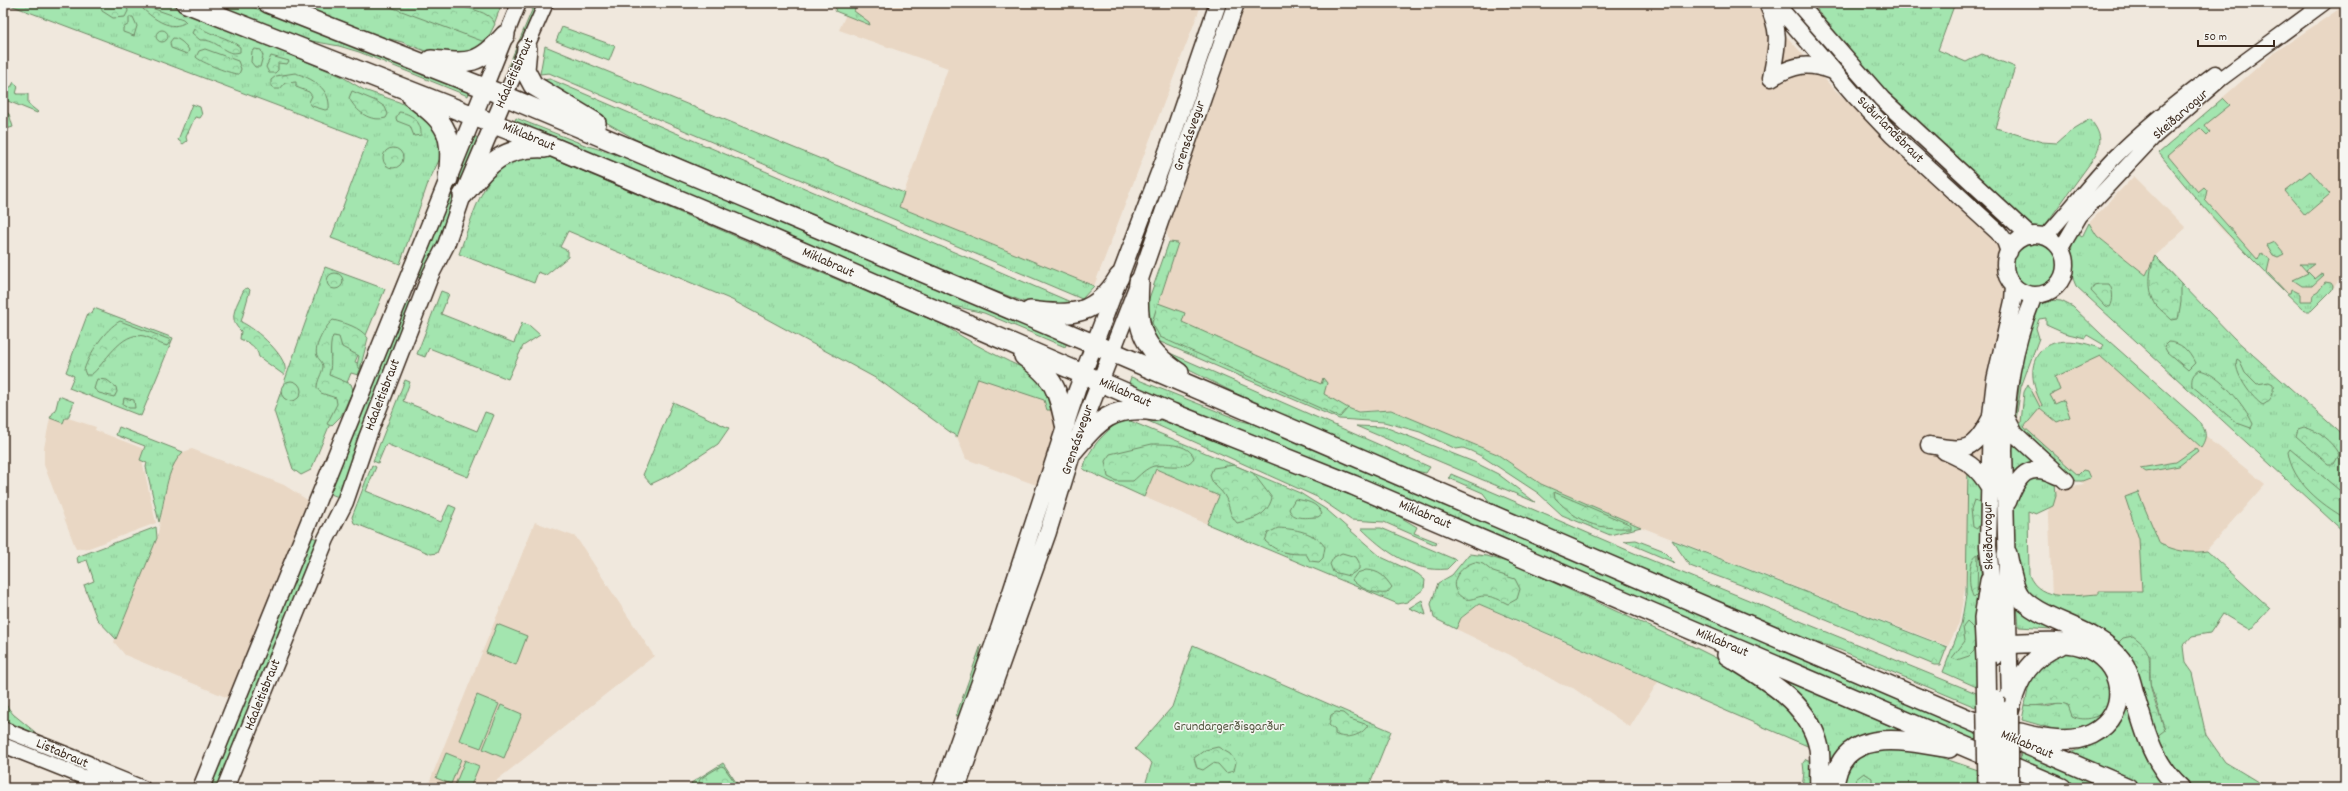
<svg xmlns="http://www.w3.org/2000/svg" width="2348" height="791" font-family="Dekko,sans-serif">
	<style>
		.built { fill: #e9d7c4 }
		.grass { fill: url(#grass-tufts); stroke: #6f8866; fill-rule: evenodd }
		.forest { fill: url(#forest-crowns); stroke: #6f8866 }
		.garden { fill: #a3e5af; stroke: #6f8866 }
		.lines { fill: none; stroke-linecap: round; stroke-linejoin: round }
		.tertiary-casing { stroke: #3b2a1e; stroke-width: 17 }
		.secondary-casing { stroke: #3b2a1e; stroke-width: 19 }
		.trunk-casing { stroke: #3b2a1e; stroke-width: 22 }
		.tertiary { stroke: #f6f6f2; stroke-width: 14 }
		.secondary { stroke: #f6f6f2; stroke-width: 16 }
		.trunk { stroke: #f6f6f2; stroke-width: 19 }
		.secondary-bridge-casing { stroke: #3b2a1e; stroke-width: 19; stroke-linecap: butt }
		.trunk-bridge-casing { stroke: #3b2a1e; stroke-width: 22; stroke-linecap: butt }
		.secondary-bridge { stroke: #f6f6f2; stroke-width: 16 }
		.trunk-bridge { stroke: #f6f6f2; stroke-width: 19 }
		.labels { text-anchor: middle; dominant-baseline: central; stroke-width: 3; stroke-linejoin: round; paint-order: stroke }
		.street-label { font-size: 14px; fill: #3b2a1e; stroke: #f6f6f2 }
		.park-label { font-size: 14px; fill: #555942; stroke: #f6f6f2 }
	</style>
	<defs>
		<pattern id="grass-tufts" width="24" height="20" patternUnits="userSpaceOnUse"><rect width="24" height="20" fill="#a3e5af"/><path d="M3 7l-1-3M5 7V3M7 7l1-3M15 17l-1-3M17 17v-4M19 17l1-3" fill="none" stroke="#8dc596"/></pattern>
		<pattern id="forest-crowns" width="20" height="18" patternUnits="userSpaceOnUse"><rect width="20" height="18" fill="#a3e5af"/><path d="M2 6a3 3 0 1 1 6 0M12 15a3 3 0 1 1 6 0" fill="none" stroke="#8dc596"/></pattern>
	</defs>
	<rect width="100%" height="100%" fill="#f0e8dd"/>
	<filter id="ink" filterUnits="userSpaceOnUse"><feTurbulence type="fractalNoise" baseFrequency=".025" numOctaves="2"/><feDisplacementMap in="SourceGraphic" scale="8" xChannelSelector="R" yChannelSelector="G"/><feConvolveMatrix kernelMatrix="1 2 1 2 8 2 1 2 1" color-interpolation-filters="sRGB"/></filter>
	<g filter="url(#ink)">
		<path class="built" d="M851 3H1202L1094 286 899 207 948 68 839 30Z
			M1241 3H1757L1831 86 1991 236 1999 247 2007 298 1988 367 1981 412V493L1959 623 1948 646 1641 527 1541 484 1497 454 1391 410 1354 411 1154 315 1178 243 1169 242 1166 229 1185 177 1205 101Z
			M2345 5V272L2332 290 2311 311H2305L2219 227 2159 153 2275 52Z
			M2134 176 2186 228 2155 256 2146 275 2097 236 2089 223Z
			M2109 348 2213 442 2265 484 2198 560 2149 598 2052 599 2048 491 2084 485 2016 425 2044 374Z
			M978 378 1045 400 1047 410H1055L1059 419 1039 486 966 459 957 437Z
			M65 417 96 427 95 430 144 449 140 459 142 460 156 523 89 548 76 549 44 465V448L50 418 63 422Z
			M192 449 284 485 312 503 233 700 125 655 114 642 157 538 170 469 175 460 183 452Z
			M1156 469 1219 496 1207 524 1144 497Z
			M535 522 576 537 654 656 487 788H427Z
			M1479 604 1513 620 1658 682 1630 727 1573 688 1560 684 1510 655 1456 629 1461 619Z"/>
		<path class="grass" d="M5 3H165L341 76 364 90 399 102 427 116 445 148 428 183 400 264 331 238 368 140Z
			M210 3H242L470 91 468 96 359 52 339 46 306 40Z
			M289 3H502L493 27 478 54H433L402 42 370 34Z
			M535 3H537L531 19 529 37 515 70 508 67Z
			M837 3H857L854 11 869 22 870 25 835 11Z
			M1812 3H1955L1938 50 1966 62 1982 54 2015 67 1996 128 2042 142 2057 143 2072 130 2090 119C2100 132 2103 140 2096 155L2043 228 2029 225 1951 154 1871 77Z
			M562 27 615 46 609 61 556 41Z
			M545 46 904 193 899 207 1094 286 1082 299 549 73 540 74Z
			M550 79 1073 303 1074 308 1030 304 936 269 635 139 535 81Z
			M2223 98 2230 105 2205 125 2210 132 2207 135 2200 128 2168 156 2198 192 2204 187 2207 190 2205 200 2258 260 2261 253 2270 259 2267 272 2287 293H2290L2291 289 2301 294V301H2312L2313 295 2318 292 2325 282 2331 283 2333 286 2332 290 2311 311H2305C2252 261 2203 210 2159 153Z
			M3 111 9 114 13 127 3 130Z
			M516 118 585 145 631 159 1067 343 1065 347 984 313 941 303 514 123Z
			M472 135 478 138 452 202 445 230 422 278 416 277Z
			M540 153 944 325C963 338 983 349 1004 359 1019 367 1034 371 1048 381L1055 410H1047L1044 400 978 378 957 437 879 380 732 300 568 231 560 247 568 251V257L546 275 538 272 534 283 459 254C469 227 481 180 505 163 513 157 530 156 540 153Z
			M2310 171 2330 194 2305 215 2285 191Z
			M2089 223 2097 236 2146 275 2155 256 2234 338 2345 437V533L2076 286C2069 273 2070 246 2075 232L2082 237Z
			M1169 242 1178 243 1152 323 1340 416 1348 408 1358 412 1391 410 1497 454 1541 484 1641 527 1610 535 1562 515 1538 493 1483 457 1471 451 1463 448 1456 449 1420 432 1384 422 1339 419 1156 340 1151 332 1146 307Z
			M2274 242 2284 254 2278 257 2273 255 2267 245Z
			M2012 266a23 23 0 1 1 46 0a23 23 0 1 1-46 0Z
			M2300 264H2314L2306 270 2315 279 2321 274 2324 275 2312 286H2302L2293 280 2308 273Z
			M325 267 385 289 355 362 362 365 358 375 351 373 311 470 301 475 293 469 274 411Z
			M441 291 449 294 441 314 514 343 522 323 530 326 540 335 523 346 508 379 429 348 425 357 417 354Z
			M405 300 413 304 341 498 328 493Z
			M2050 300 2061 301 2073 307 2101 334 2196 418C2205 428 2209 435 2201 447L2100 356 2055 377 2060 390 2050 395 2055 404 2064 400 2070 417 2057 422 2040 408 2024 427 2078 475 2083 470 2087 471 2090 478 2082 481H2076L2014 427 2019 387 2018 369 2034 312 2040 304ZM2046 318V325L2064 333 2085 338 2087 335 2104 345 2101 349C2051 327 2015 353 2042 405L2040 407 2028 384 2024 392 2021 423 2018 425 2016 420 2021 387 2039 338 2036 328 2039 319Z
			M94 308 173 338 141 416 69 388 74 376 66 372 88 313 92 314Z
			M1156 347 1430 467 1426 473 1405 469 1291 421 1179 365Z
			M1131 377 1242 421 1263 426 1982 734V745L1128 386Z
			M405 380 410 382 403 401 477 431 485 412 494 415 468 477 386 444 378 463 373 461Z
			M59 396 74 402 68 418H65L63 423 50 418 56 408Z
			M673 402 729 428 718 444 674 473 651 484 643 475Z
			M1128 412 1166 417 1395 514 1417 527 1414 533 1437 542 1436 545 1384 522 1351 520 1317 497Z
			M1120 420H1128L1300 493 1327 510 1381 557 1418 574 1425 580 1424 589 1407 602 1398 604 1207 524 1219 496 1156 469 1144 497 1083 469C1089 447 1104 434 1120 420Z
			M1356 426 1385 427 1474 462 1498 474 1535 502Z
			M119 427 183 452C165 470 166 498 159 522L146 467 147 463 140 460 145 446 116 435Z
			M2011 435 2040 464 2012 477Z
			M2196 448 2198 451 2179 466 2146 472 2140 468 2176 462Z
			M372 465 376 467 366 491 441 522 449 505 456 508 437 553 431 554 354 523 352 517Z
			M1968 467 1977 476 1981 493V689L1943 672 1961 625 1966 595Z
			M1451 474 1641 556 1981 695 1980 709 1840 650 1779 630 1513 515 1489 501 1483 493 1449 478Z
			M2034 476 2055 482 2056 496 2053 506 2036 514 2028 511 2029 575C2040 603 2076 595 2099 594V591H2142L2139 539 2125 497 2138 492 2160 544C2177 551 2189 554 2207 551L2270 608 2250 630 2223 614 2210 633 2192 636 2183 646 2185 663 2192 673 2206 735 2225 762 2258 782 2274 788H2185L2151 734 2165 730 2150 683V656L2115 646 2028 598 2015 561 2013 516 2015 501 2021 485Z
			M156 527 157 538 116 639 97 619 84 585 94 581 87 560 78 563 77 557Z
			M1361 528H1381L1456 560 1447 569C1413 573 1383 550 1361 528Z
			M307 535 320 540 218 788H207Z
			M1636 540 1662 550 1675 563 1624 541Z
			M1469 554 1487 556 1513 564 1690 645 1726 663 1789 701 1812 748 1479 604 1461 618 1456 629 1434 618 1431 604 1438 583 1452 575Z
			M2016 593 2068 630 2019 627Z
			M1422 600 1426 615 1409 608Z
			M981 645 977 671 961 715 956 716Z
			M1193 645 1391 731 1368 788H1144L1152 763 1135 749 1172 707Z
			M2102 646 2173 788H2145L2067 754C2093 744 2111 739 2123 712Z
			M1770 674 1921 739 1873 736 1826 786 1825 756Z
			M3 701 13 714 35 732 34 735 3 719Z
			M2062 702 2068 705 2073 716 2112 709 2089 730H2057L2022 720 2025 705 2047 706Z
			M1875 747 1916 749 1981 771 1980 788H1840L1854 755Z
			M2020 750 2107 788H2081L2021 762Z
			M723 763 740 788H696L691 783Z"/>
		<path class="forest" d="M101 3H126L128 11 125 17 113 18 102 11Z
			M380 3C404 3 487 0 495 24L487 40 482 41Z
			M143 5 183 19 186 22C171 32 154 19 143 9Z
			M129 17H133L137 26 134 36 123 32V28L129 24Z
			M201 28C214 37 225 35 240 47V52C223 57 220 39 200 40L192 33 194 29Z
			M156 36a6 6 0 1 1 12 0a6 6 0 1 1-12 0Z
			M173 38C179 38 186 45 189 50L187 54 171 48 170 42Z
			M205 49 238 61 241 69 239 74C233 75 200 62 196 57L199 51Z
			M255 49 261 50 263 56 260 67H255L251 62 252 51Z
			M271 56 289 61 287 64 278 63V70L275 73H269L266 67Z
			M295 73C312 78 331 89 329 109L325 110 312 106 309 102 312 96 309 92 296 87V82L285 83 280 89H275L271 86V80L276 76Z
			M14 82 18 86 16 94H28V104L38 112 37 113 3 99V87H11Z
			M352 91 376 101 385 107 388 114 386 118C369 122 357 112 349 98Z
			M192 104 200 107 202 115 200 118 195 117 186 137 187 141 183 144 178 140Z
			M399 112C411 113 422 122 421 135L414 136 410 126 397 121 396 118Z
			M383 158a10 10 0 1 1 20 0a10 10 0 1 1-20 0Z
			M2155 256 2181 283V302L2178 319 2172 320C2167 315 2160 310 2156 305 2147 291 2149 270 2155 256Z
			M327 281a8 8 0 1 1 16 0a8 8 0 1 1-16 0Z
			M2099 284H2109C2113 289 2114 301 2110 307L2105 306 2091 291 2094 285Z
			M248 288 250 290 241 322C254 327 293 360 284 375L259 357C257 347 250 343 240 339L241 331C226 318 238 304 244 289Z
			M1158 303 1185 313 1182 322 1321 384 1323 378 1327 383 1324 394 1348 408 1340 417 1160 337 1152 323Z
			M333 320C345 323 360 327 368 338L360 369 357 365 359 356 342 347 339 337 333 336C328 347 333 363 329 375L351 384 353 390 341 416 331 426 327 424 337 404 336 398 321 393 317 388C317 380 322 374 323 367 323 362 319 360 317 356 313 347 326 325 333 320Z
			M120 321 171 340 167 346C158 344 152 338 144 336 121 330 104 365 91 375H86L84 370C89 354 105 329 120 321Z
			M2168 342C2181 342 2189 351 2195 363L2188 370 2167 352 2164 346Z
			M2237 359 2240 361 2245 372 2257 384 2269 382 2273 384C2274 394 2272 400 2263 405 2253 400 2232 371 2237 359Z
			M2199 370C2219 373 2245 406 2253 424L2251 428 2237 423 2192 386C2191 378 2193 374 2199 370Z
			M97 379 107 380 116 387 117 392 114 397 99 393 94 389Z
			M281 391a10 10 0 1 1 20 0a10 10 0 1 1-20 0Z
			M124 398 134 400 135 408H129L123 404Z
			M2304 427C2318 431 2332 441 2339 455L2334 464H2328L2296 436 2298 429Z
			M1152 444C1165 444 1189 443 1194 458 1185 471 1168 464 1154 466 1146 468 1140 475 1133 481H1116L1108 477 1105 461 1110 454Z
			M2290 449 2345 495V518C2321 504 2292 482 2288 452Z
			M1234 465 1253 473 1272 498C1267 516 1254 519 1237 523 1227 512 1231 506 1224 495 1218 486 1213 487 1210 475L1213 468Z
			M1554 492 1631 525V528C1596 529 1580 524 1555 498Z
			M1295 499C1306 501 1317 502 1322 514L1318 517C1308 517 1293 521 1289 509Z
			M1974 500 1980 502V523L1977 529 1973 527 1971 509Z
			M1278 528C1295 529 1315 532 1325 547L1323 558 1319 562 1310 561 1306 554C1288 554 1278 553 1265 541L1268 533Z
			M1672 540 1947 647 1940 665H1934L1754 590 1690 566Z
			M1342 553 1356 557 1359 562V569L1349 576 1333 572 1330 564 1334 557Z
			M1978 554 1977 595 1974 598C1968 589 1967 559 1978 554Z
			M1475 562 1483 564 1493 572 1515 579 1520 589 1517 599 1508 604C1500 600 1493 596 1484 596 1477 596 1470 602 1463 598 1444 586 1460 566 1475 562Z
			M1366 570C1380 571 1384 576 1392 587L1387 593C1376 595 1359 588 1352 580L1357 573Z
			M1967 622 1976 631 1974 651 1969 656 1957 660 1952 658 1965 641 1963 627Z
			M2133 636C2155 652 2148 659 2150 682 2152 698 2160 715 2165 730L2157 736 2115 646 2123 638Z
			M2062 651 2091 656 2112 683V709C2099 716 2087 723 2072 716L2068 705C2058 700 2039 708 2025 705L2032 670Z
			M1336 712 1343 713 1350 719 1368 725C1362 736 1346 740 1335 734V730L1329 725 1331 715Z
			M1234 720 1237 724 1225 732 1205 727 1203 722 1226 723Z
			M1218 747 1230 754 1236 762 1234 771 1226 773 1218 764 1213 763 1203 770 1197 768 1194 758 1205 750Z
			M1806 759 1813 762 1817 788H1802L1804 772 1803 763Z
			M721 766 724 767 739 788H702L699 781 701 778Z
			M1864 773 1872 778V788H1853L1856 779Z"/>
		<path class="garden" d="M497 624 527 636 516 665 486 653Z
			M477 695 499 704 481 748 459 740Z
			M501 705 522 714 504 758 483 749Z
			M446 753 461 759 451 784 436 778Z
			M465 760 479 766 470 788 455 785Z"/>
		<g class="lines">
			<g class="tertiary-casing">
				<path id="tertiary" d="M485 88 519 3
					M505 96 546 3
					M2045 237C2069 211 2090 183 2115 157 2146 126 2180 99 2215 73
					M2060 250 2080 216 2154 137 2222 78 2324 3
					M3 729 88 763 94 768 143 788
					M3 745 111 788"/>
			</g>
			<g class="secondary-casing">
				<path id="secondary" d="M1767 3C1782 35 1777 45 1771 78
					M1775 3 1856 97 1892 135 1998 232 2005 241 2009 252
					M1798 3 1882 99 2030 236
					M1771 78C1795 64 1807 62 1833 71
					M2005 265a30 30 0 1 1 60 0a30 30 0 1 1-60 0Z
					M2006 417 2015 434 2066 481
					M1929 445C1965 451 1972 453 1990 419
					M1944 451C1966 461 1976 465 1989 487
					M2008 502C2018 475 2028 461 2057 476
					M1994 657 1995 617 1988 546 1991 415 1995 380 2013 301 2014 286
					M2010 703 2004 450C2006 393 2013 347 2034 295
					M201 788 485 88
					M225 788 326 539 345 502 367 438 430 276 446 245 463 195 505 96
					M942 788 999 629 1077 390 1168 149 1218 3
					M957 788 1048 532 1073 451 1139 282 1236 3"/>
			</g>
			<g class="trunk-casing">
				<path id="trunk" d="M186 3 555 148 770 238 1172 413 1353 485 2062 788
					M268 3 505 96 1112 352 2128 788
					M527 48 525 70 533 85 596 123
					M431 60C469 64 479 65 505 35
					M412 97C449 124 453 134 448 179
					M463 195C489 164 502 146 545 148
					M1139 282C1136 326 1140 347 1179 373
					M1030 311C1072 317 1096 315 1119 277
					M1024 356C1055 379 1057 388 1065 424
					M1073 451C1099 420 1112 405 1155 411
					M2007 554C2010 567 2012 584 2019 595 2037 621 2097 627 2121 660 2129 671 2131 684 2135 697 2145 731 2153 764 2180 788
					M1995 644C2018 644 2061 639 2082 646 2125 660 2133 713 2092 734 2072 744 2041 739 2020 733
					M1727 655C1764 679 1809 701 1819 748 1821 761 1819 775 1820 788
					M1986 659 1984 618 1990 581
					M2010 708C2017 679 2031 656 2060 645
					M1834 788C1839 725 1905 740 1949 748"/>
			</g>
			<use href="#tertiary" class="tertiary"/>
			<use href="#secondary" class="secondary"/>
			<use href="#trunk" class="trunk"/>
			<g class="secondary-bridge-casing">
				<path id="secondary-bridge" d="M1996 698 1999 788
					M2010 708V788"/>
			</g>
			<g class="trunk-bridge-casing">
				<path id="trunk-bridge" d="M1986 662 1988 788"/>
			</g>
			<use href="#secondary-bridge" class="secondary-bridge"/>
			<use href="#trunk-bridge" class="trunk-bridge"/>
		</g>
	</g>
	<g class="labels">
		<g class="street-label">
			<text transform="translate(515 73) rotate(-66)">Háaleitisbraut</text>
			<text transform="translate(2181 115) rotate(-41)">Skeiðarvogur</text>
			<text transform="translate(1890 130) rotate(45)">Suðurlandsbraut</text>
			<text transform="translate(1190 136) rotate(-71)">Grensásvegur</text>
			<text transform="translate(529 137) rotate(23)">Miklabraut</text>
			<text transform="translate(828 263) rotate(24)">Miklabraut</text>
			<text transform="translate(1125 393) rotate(24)">Miklabraut</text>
			<text transform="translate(383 395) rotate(-69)">Háaleitisbraut</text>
			<text transform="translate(1078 440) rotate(-71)">Grensásvegur</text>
			<text transform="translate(1425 515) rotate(23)">Miklabraut</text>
			<text transform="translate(1989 536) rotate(-91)">Skeiðarvogur</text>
			<text transform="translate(1722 643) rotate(23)">Miklabraut</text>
			<text transform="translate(263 695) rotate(-68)">Háaleitisbraut</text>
			<text transform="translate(2027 745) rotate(23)">Miklabraut</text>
			<text transform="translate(62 754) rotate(23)">Listabraut</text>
		</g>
		<g class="park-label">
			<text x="1229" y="727">Grundargerðisgarður</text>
		</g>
	</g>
	<rect width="2348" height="791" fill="none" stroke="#f6f6f2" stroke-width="16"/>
	<rect x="8" y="8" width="2332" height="775" fill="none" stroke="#3b2a1e" stroke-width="1.5" filter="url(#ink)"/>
	<path d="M2198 40v6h76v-6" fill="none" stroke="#3b2a1e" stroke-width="2"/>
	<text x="2204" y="40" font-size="12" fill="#3b2a1e" stroke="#f6f6f2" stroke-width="3" paint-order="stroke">50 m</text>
</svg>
